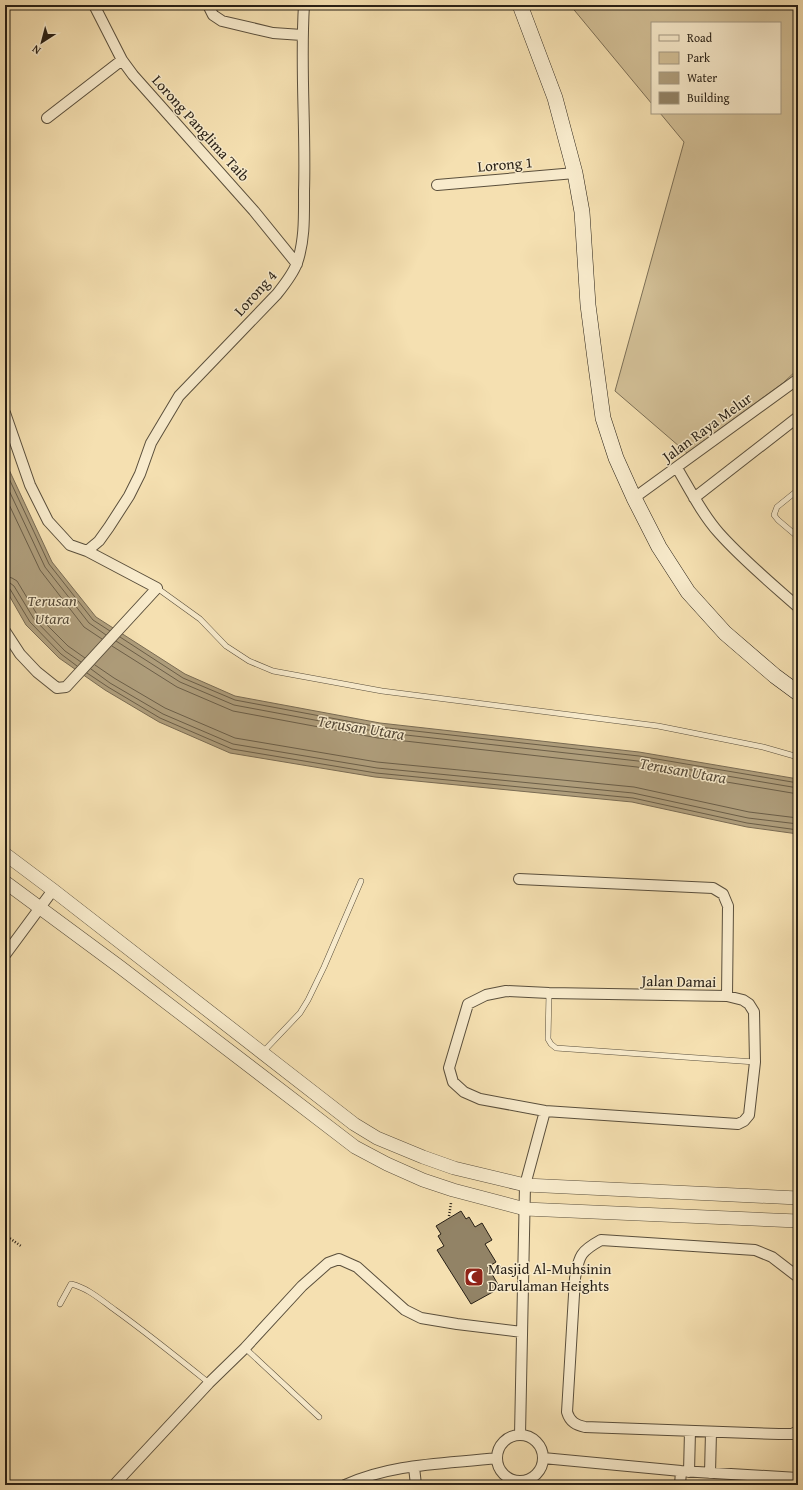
<svg xmlns="http://www.w3.org/2000/svg" width="803" height="1490" font-family="'Gentium Book Plus',serif">
	<style>
		.green { fill: #d2bf96; stroke: #7c6f56 }
		.water { fill: #af9e7c; stroke: #796b53 }
		.lines { fill: none; stroke-linecap: round; stroke-linejoin: round }
		.shore { stroke: #6b5e48; stroke-width: 1 }
		.building { fill: #928366; stroke: #271f15 }
		.service-casing { stroke: #5a4f3c; stroke-width: 6 }
		.minor-casing { stroke: #5a4f3c; stroke-width: 12 }
		.tertiary-casing { stroke: #5a4f3c; stroke-width: 14 }
		.secondary-casing { stroke: #271f15; stroke-width: 16 }
		.path { stroke: #271f15; stroke-width: 2.5; stroke-dasharray: 1 2; stroke-linecap: butt }
		.service { stroke: #f8ebcc; stroke-width: 5 }
		.minor { stroke: #f8ebcc; stroke-width: 10 }
		.tertiary { stroke: #f8ebcc; stroke-width: 13 }
		.secondary { stroke: #f8ebcc; stroke-width: 15 }
		.labels { text-anchor: middle; dominant-baseline: central; stroke-width: 3; stroke-linejoin: round; paint-order: stroke }
		.street-label { font-size: 15px; fill: #271f15; stroke: #f8ebcc }
		.poi-label { font-size: 15px; fill: #271f15; stroke: #f8ebcc; text-anchor: start }
		.water-label { font-size: 16px; font-style: italic; fill: #574b39; stroke: #f8ebcc }
	</style>
	<rect width="100%" height="100%" fill="#f5e0b1"/>
	<filter id="stains"><feTurbulence type="fractalNoise" baseFrequency=".005" numOctaves="4"/><feColorMatrix values="0 0 0 0 .2 0 0 0 0 .09 0 0 0 0 .02 0 0 0 .5 -.17"/></filter>
	<radialGradient id="worn" r=".72"><stop offset=".6" stop-color="#630" stop-opacity="0"/><stop offset="1" stop-color="#630" stop-opacity=".3"/></radialGradient>
	<path class="green" d="M570 5H798V369L783 383 687 453 615 391 684 142 660 113H780V23H652V104Z"/>
	<path class="water" d="M5 461 52 562 96 617 185 674 235 696 380 723 639 752 798 779V834L747 827 632 802 375 777 230 753 159 722 105 690 59 658 26 625 6 590Z"/>
	<g class="lines">
		<path class="shore" d="M5 470 49 564 93 620 110 631
			M5 482 45 567 89 623 106 635
			M5 496 40 570 84 627 102 639
			M5 576 12 578 17 581 38 616 68 646 85 658
			M5 582 10 583 14 586 34 619 65 651 81 662
			M5 587 10 589 30 622 61 654 77 666
			M120 637 183 678 235 700 379 727 639 756 798 783
			M116 641 180 682 234 705 379 732 638 761 798 788
			M112 646 177 687 233 711 378 738 637 767 798 794
			M95 665 114 678 165 708 235 738 377 762 634 787 749 812 798 818
			M91 669 110 683 163 714 233 744 377 768 633 793 748 818 798 824
			M87 673 108 687 160 718 232 749 376 773 633 798 747 823 798 830"/>
	</g>
	<path class="building" d="M461 1211 466 1219 469 1217 475 1227 482 1223 492 1240 485 1244 496 1262 488 1267 500 1288 471 1304 437 1250 444 1246 438 1236 441 1234 436 1226Z"/>
	<g class="lines">
		<g class="service-casing">
			<path id="service" d="M798 490 777 507 774 515 778 520 798 537
				M157 588 200 619 226 646 249 661 273 671 382 691 658 726 763 747 798 757
				M549 993 548 1039 551 1044 556 1048 755 1062
				M263 1052 300 1013 308 1000 324 967 361 881
				M60 1304 71 1284C88 1288 101 1300 115 1310 147 1333 178 1358 209 1383
				M245 1348 319 1417"/>
		</g>
		<g class="minor-casing">
			<path id="minor" d="M94 5 122 60 133 75 254 211 297 264
				M208 5 213 15 222 21 273 33 302 35
				M47 118 122 60
				M437 185 575 173
				M5 413 30 485 48 521 70 545 87 551 157 588 66 687 57 688 37 672 20 654 5 631
				M677 468C690 490 702 514 719 533 743 560 771 583 798 607
				M634 498 798 379
				M694 498 798 417
				M87 551 99 541 109 527 129 496 140 474 151 443 179 396 277 294C285 284 293 274 297 263 305 240 304 215 304 191 306 129 300 67 304 5
				M519 879 713 888 723 894 728 906 727 996
				M5 955 53 890
				M506 991 549 993 727 996 743 1000 749 1004 754 1012 755 1062 749 1115 744 1121 738 1124 545 1111 480 1099 464 1092 453 1082 449 1068 468 1004 486 995Z
				M798 1277 772 1257 755 1250 601 1240C581 1251 579 1255 575 1278L567 1412C570 1422 576 1425 585 1427L779 1434H792L798 1431
				M520 1435 525 1185 545 1111
				M497 1458a23 23 0 1 1 46 0a23 23 0 1 1-46 0Z
				M543 1458 681 1471 798 1478
				M414 1467 416 1485
				M689 1472 690 1431
				M710 1473 711 1432
				M114 1485 209 1383 245 1348 302 1286 328 1263 339 1259 357 1267 405 1310 421 1318 457 1324 522 1332
				M345 1485C393 1463 446 1464 497 1458
				M680 1485 681 1471"/>
		</g>
		<g class="tertiary-casing">
			<path id="tertiary" d="M5 854 53 890 354 1124 377 1138 423 1157 454 1168 525 1185 798 1198
				M5 882 120 967 355 1147 387 1164 423 1180 453 1190 525 1209 798 1221"/>
		</g>
		<g class="secondary-casing">
			<path id="secondary" d="M520 5 555 98 575 173 582 212 588 305 595 359 603 418 616 458 634 498 659 547 688 592 725 633 775 676 798 693"/>
		</g>
		<path class="path" d="M449 1216 451 1203
			M5 1235 21 1246
			M497 1267 513 1269"/>
		<use href="#service" class="service"/>
		<use href="#minor" class="minor"/>
		<use href="#tertiary" class="tertiary"/>
		<use href="#secondary" class="secondary"/>
	</g>
	<defs>
		<g id="mosque-square" transform="scale(1)"><rect x="-9" y="-9" width="18" height="18" rx="4" fill="#8f2418" stroke="#f8ebcc"/><path d="M3.5-4.9A6 6 0 1 0 3.5 4.9A5 5 0 1 1 3.5-4.9Z" fill="#fff"/></g>
	</defs>
	<g fill-rule="evenodd">
		<use href="#mosque-square" x="474" y="1277"/>
	</g>
	<g class="labels">
		<g class="street-label">
			<text transform="translate(201 128) rotate(48)">Lorong Panglima Taib</text>
			<text transform="translate(505 164) rotate(-5)">Lorong 1</text>
			<text transform="translate(255 293) rotate(-48)">Lorong 4</text>
			<text transform="translate(707 427) rotate(-36)">Jalan Raya Melur</text>
			<text transform="translate(679 981) rotate(1)">Jalan Damai</text>
		</g>
		<g class="poi-label">
			<text x="488" y="1268">Masjid Al-Muhsinin<tspan x="488" dy="17">Darulaman Heights</tspan></text>
		</g>
		<g class="water-label">
			<text x="52" y="600">Terusan<tspan x="52" dy="18">Utara</tspan></text>
			<text transform="translate(361 727) rotate(9)">Terusan Utara</text>
			<text transform="translate(683 770) rotate(10)">Terusan Utara</text>
		</g>
	</g>
	<rect width="803" height="1490" fill="none" stroke="#f5e0b1" stroke-width="20"/>
	<rect x="6" y="6" width="791" height="1478" fill="none" stroke="#271f15" stroke-width="2"/>
	<rect x="10" y="10" width="783" height="1470" fill="none" stroke="#271f15"/>
	<rect x="651" y="22" width="130" height="92" fill="#f8ebcc" stroke="#a49983"/>
	<rect x="659" y="35" width="20" height="6" fill="#f8ebcc" stroke="#a49983"/>
	<text x="687" y="42" font-size="12" fill="#271f15">Road</text>
	<rect x="659" y="52" width="20" height="12" fill="#d2bf96" stroke="#a49983"/>
	<text x="687" y="62" font-size="12" fill="#271f15">Park</text>
	<rect x="659" y="72" width="20" height="12" fill="#af9e7c" stroke="#a49983"/>
	<text x="687" y="82" font-size="12" fill="#271f15">Water</text>
	<rect x="659" y="92" width="20" height="12" fill="#928366" stroke="#a49983"/>
	<text x="687" y="102" font-size="12" fill="#271f15">Building</text>
	<g transform="translate(42 42) rotate(216)" stroke="#f8ebcc" stroke-width="3" paint-order="stroke">
	<path d="M0-3L7 15L0 10L-7 15Z" fill="#271f15"/>
	<text y="-6" font-size="11" font-weight="bold" text-anchor="middle" fill="#271f15">N</text>
	</g>
	<rect width="100%" height="100%" filter="url(#stains)"/>
	<rect width="100%" height="100%" fill="url(#worn)"/>
</svg>
